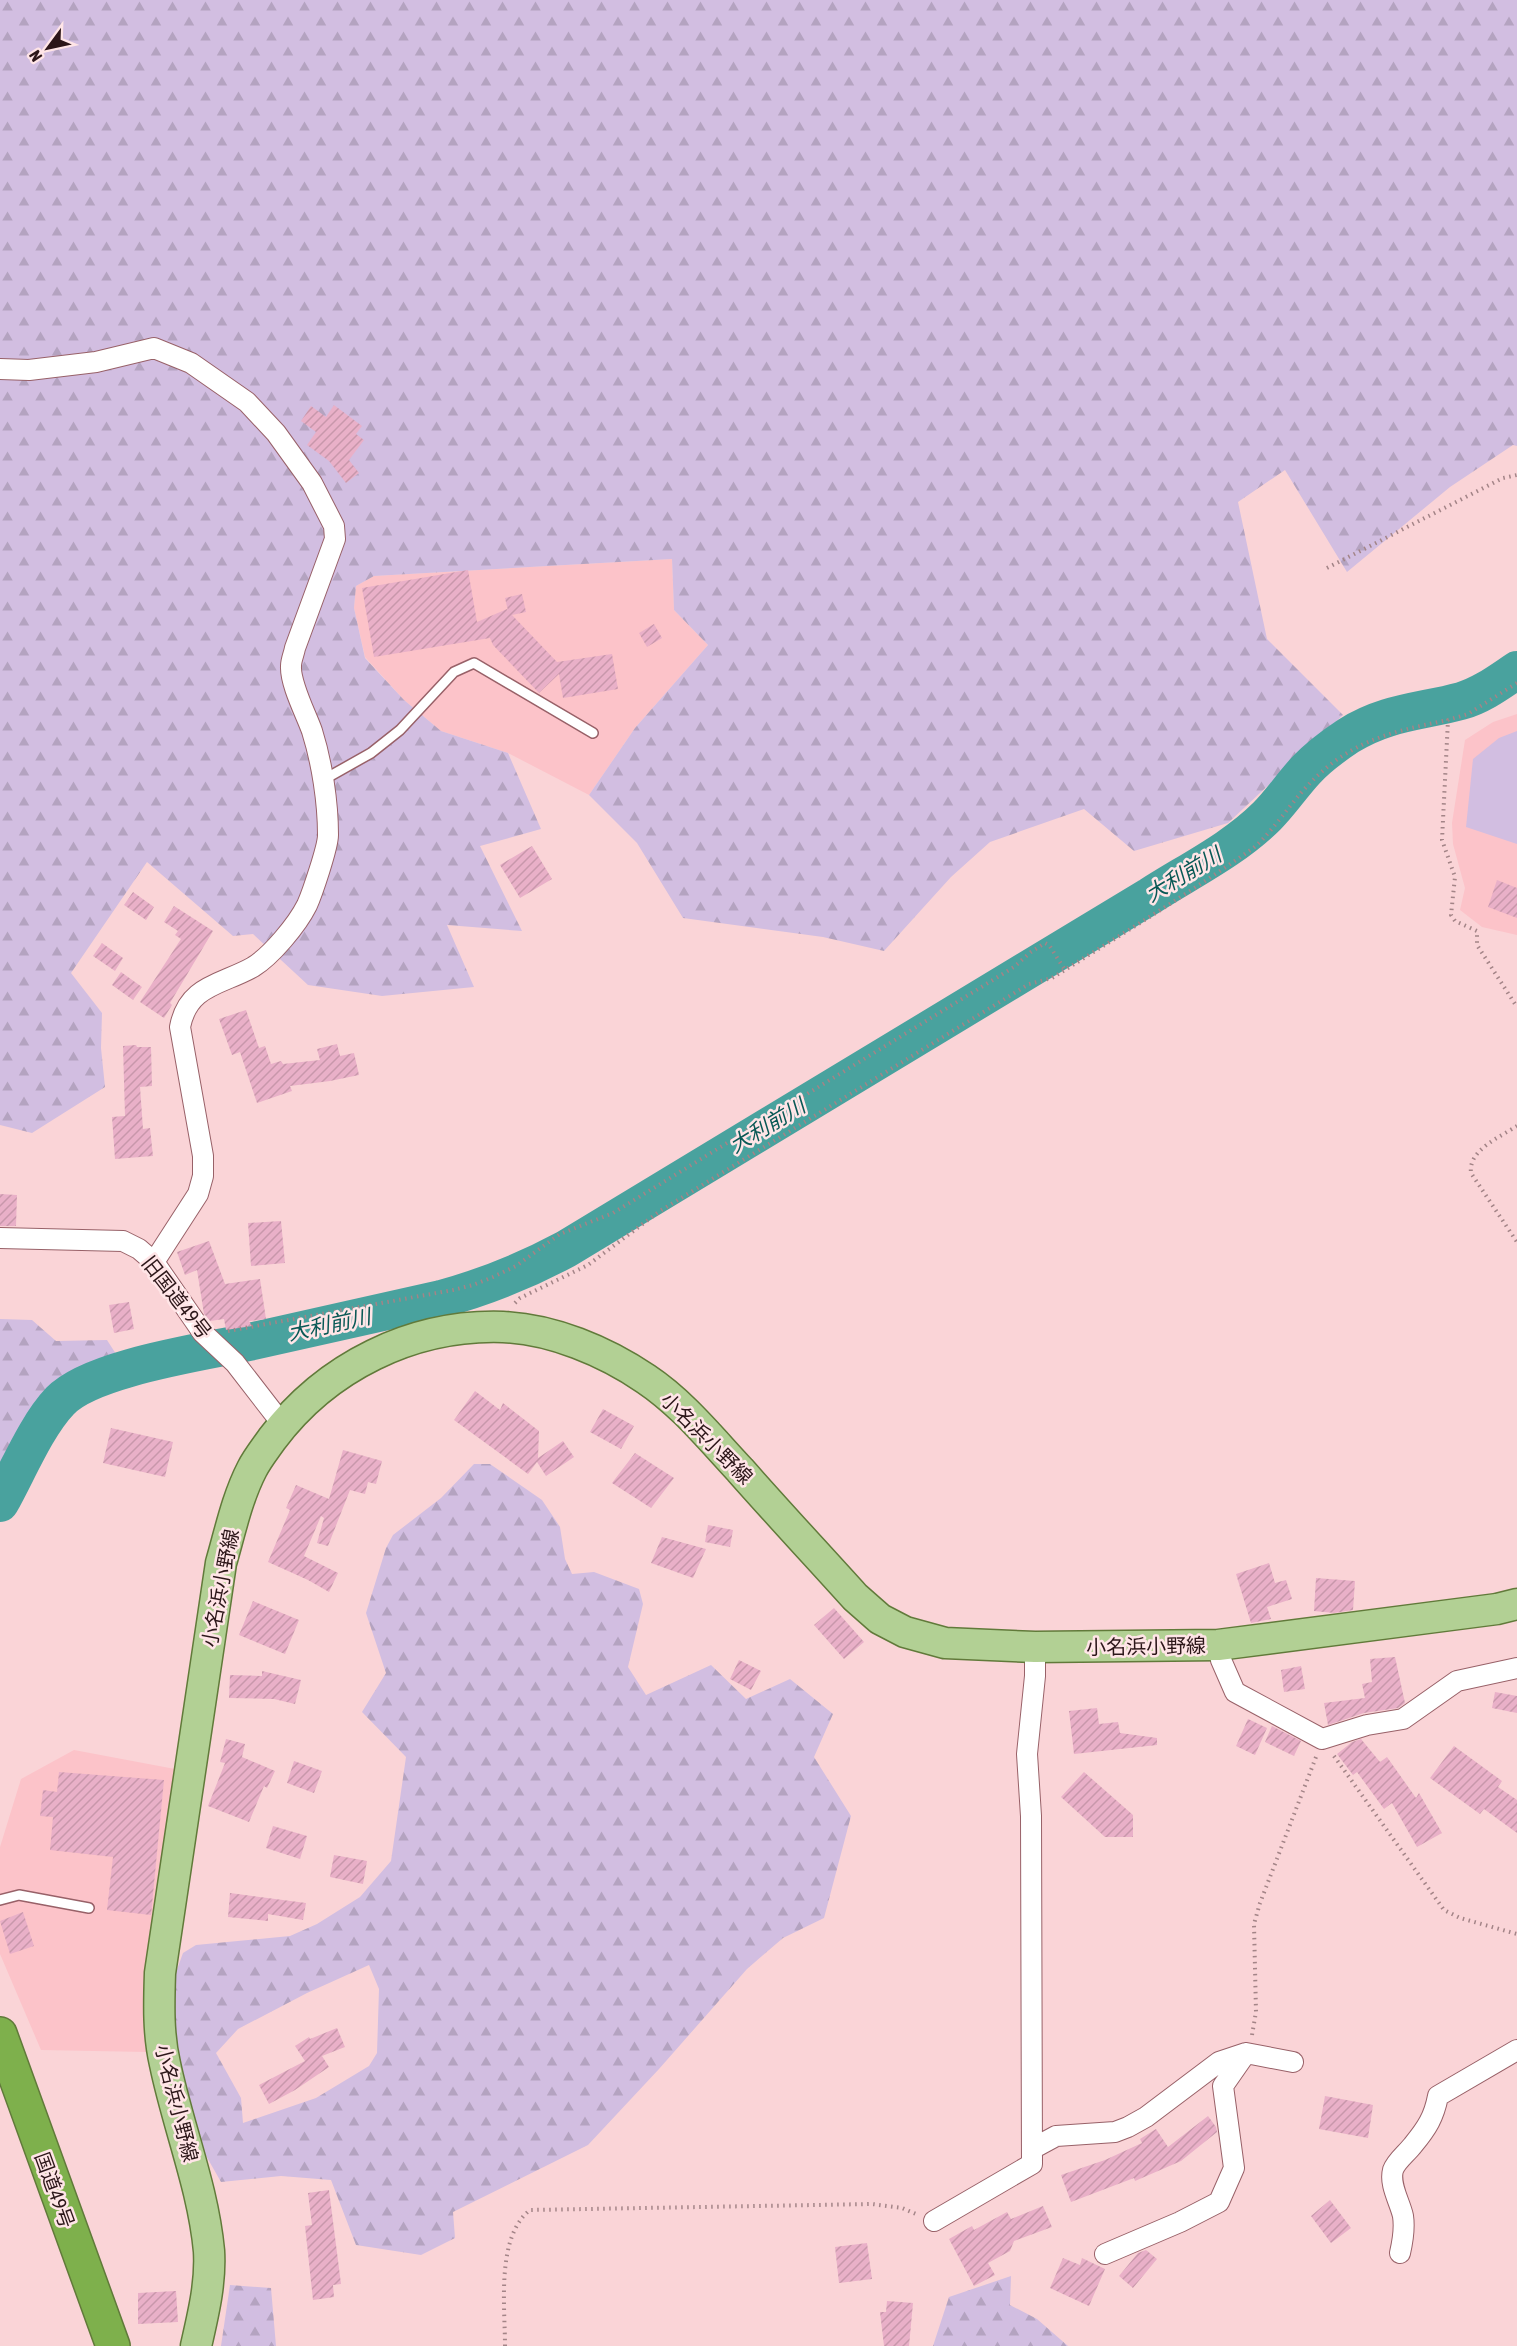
<svg xmlns="http://www.w3.org/2000/svg" width="1517" height="2346" font-family="'Asap Condensed','Noto Sans JP',sans-serif">
	<style>
		.built { fill: #fcc3c9 }
		.forest { fill: url(#forest-firs); fill-rule: evenodd }
		.pitch { fill: #d2bee1 }
		.lines { fill: none; stroke-linecap: round; stroke-linejoin: round }
		.river { stroke: #49a29e; stroke-width: 38 }
		.building { fill: url(#building-hatch) }
		.lane-casing { stroke: #986168; stroke-width: 12 }
		.street-casing { stroke: #986168; stroke-width: 22 }
		.primary-casing { stroke: #617a3a; stroke-width: 33 }
		.highway-casing { stroke: #617a3a; stroke-width: 36 }
		.path { stroke: #a38487; stroke-width: 4; stroke-dasharray: 1.5 4.5; stroke-linecap: butt }
		.lane { stroke: #fff; stroke-width: 9 }
		.street { stroke: #fff; stroke-width: 20 }
		.primary { stroke: #b2d094; stroke-width: 30 }
		.highway { stroke: #7eb04c; stroke-width: 33 }
		.labels { text-anchor: middle; dominant-baseline: central; stroke-width: 5; stroke-linejoin: round; paint-order: stroke }
		.street-label { font-size: 20px; fill: #2c1619; stroke: #ffe5e7 }
		.water-label { font-size: 21px; font-style: italic; fill: #085855; stroke: #ffe5e7 }
	</style>
	<defs>
		<pattern id="forest-firs" width="22" height="20" patternUnits="userSpaceOnUse" patternTransform="scale(1.5)"><rect width="22" height="20" fill="#d2bee1"/><path d="M5 1l3.5 6h-7zM16 11l3.5 6h-7z" fill="#b4a3c0"/></pattern>
		<pattern id="building-hatch" width="6" height="6" patternUnits="userSpaceOnUse" patternTransform="scale(1.5)"><rect width="6" height="6" fill="#e9b0c8"/><path d="M-1 1l2-2M0 6l6-6M5 7l2-2" fill="none" stroke="#c897ab"/></pattern>
	</defs>
	<rect width="100%" height="100%" fill="#fad4d7"/>
	<path class="built" d="M672 559 674 610 708 645 635 728 589 795 508 753 441 731 404 700 365 657 354 608 356 586 374 576Z
		M1517 714V935L1482 927 1460 910 1465 888 1453 844 1452 823 1465 740 1493 722Z
		M74 1750 175 1769 147 2052 41 2050 0 1954V1847L21 1779Z"/>
	<path class="forest" d="M0 0H1517V446L1513 445 1450 487 1347 572 1285 470 1238 502 1267 639 1343 715 1228 823 1134 851 1084 809 990 842 951 877 884 951 823 937 683 918 637 843 589 795 635 728 708 645 674 610 672 559 374 576 356 586 354 608 365 658 404 700 441 731 508 753 541 829 480 846 522 931 447 925 474 987 382 996 308 985 253 934 233 936 147 862 71 973 102 1013 101 1048 105 1087 32 1133 0 1125Z
		M0 1319 32 1320 56 1341 107 1340 116 1354 76 1380 21 1440 0 1480Z
		M474 1464H490L542 1500 560 1527 565 1559 572 1574 594 1572 639 1589 643 1604 628 1667 646 1695 711 1665 746 1699 790 1679 833 1714 814 1757 851 1816 824 1918 783 1938 747 1969 659 2069 588 2145 453 2212 455 2238 421 2255 356 2245 331 2180 281 2176 221 2182 147 2052 183 1953 196 1945 290 1936 317 1924 360 1897 391 1861 406 1757 362 1712 386 1673 366 1613 386 1548 393 1535 441 1498ZM369 1965 379 1989 377 2053 369 2066 316 2098 243 2123 241 2098 216 2053 238 2029 307 1993Z
		M1011 2276 1010 2305 1037 2319 1068 2346H933L949 2297Z
		M230 2285 271 2288 276 2346H221Z"/>
	<path class="pitch" d="M1517 731V844L1466 827 1473 759 1499 738Z"/>
	<g class="lines">
		<path class="river" d="M0 1503C17 1473 36 1426 60 1401 91 1368 203 1352 249 1342 313 1328 377 1313 441 1299 486 1287 525 1271 566 1249L1150 896C1189 871 1234 849 1267 816 1281 802 1292 785 1306 770 1318 757 1333 746 1348 736 1386 712 1420 712 1461 701 1482 695 1499 682 1517 670"/>
	</g>
	<path class="building" d="M334 405 362 426 356 434 364 440 349 460 359 473 346 483 329 461 307 445 316 432 301 421 311 406 326 417Z
		M468 570 477 622 507 609 508 611 505 598 522 594 526 612 512 615 557 662 612 654 618 689 563 698 559 674 539 693 493 645 490 638 374 657 362 588Z
		M654 624 662 638 647 647 639 633Z
		M532 846 552 879 520 898 500 865Z
		M1497 880 1517 888V918L1488 907Z
		M133 892 154 907 146 920 124 905Z
		M174 906 213 931 170 1003 172 1005 164 1018 140 1002 181 939 175 935 178 931 164 922Z
		M102 943 123 958 115 971 93 956Z
		M121 972 142 987 133 1000 112 985Z
		M246 1010 259 1048 265 1046 271 1064 281 1061 283 1064 320 1060 317 1049 337 1044 340 1056 354 1053 359 1075 330 1081 290 1086 292 1091 257 1103 240 1052 232 1055 219 1019Z
		M136 1045 137 1047H151L152 1086 140 1087 143 1129 150 1128 153 1156 115 1159 112 1117 125 1116 123 1046Z
		M0 1194 17 1195 16 1226H0Z
		M281 1221 285 1263 251 1266 248 1223Z
		M209 1241 225 1284 260 1279 266 1319 249 1321 252 1326 226 1330 224 1319 210 1321 204 1314 197 1270 185 1275 177 1252Z
		M129 1302 134 1329 114 1333 109 1305Z
		M475 1391 500 1410 503 1403 539 1431 538 1458 563 1441 574 1457 546 1476 537 1462 528 1474 454 1420Z
		M603 1409 634 1426 621 1449 590 1432Z
		M111 1428 173 1442 165 1477 103 1463Z
		M343 1450 382 1461 376 1484 368 1482 365 1494 350 1490 328 1546 317 1543 324 1518 321 1516 304 1556 338 1573 329 1592 308 1580 268 1562 290 1510 286 1508 296 1485 329 1499Z
		M635 1453 674 1478 651 1508 612 1483Z
		M708 1525 733 1530 730 1547 705 1542Z
		M662 1537 706 1549 693 1578 651 1563Z
		M1269 1563 1275 1583 1286 1580 1292 1599 1267 1607 1271 1619 1251 1623 1236 1574Z
		M1316 1578 1355 1581 1353 1610 1334 1613 1314 1611Z
		M253 1601 299 1620 285 1654 239 1635Z
		M834 1608 864 1642 844 1659 814 1625Z
		M1395 1657 1405 1703 1398 1708 1364 1713 1328 1725 1324 1703 1365 1698 1362 1684 1372 1682 1370 1659Z
		M739 1660 761 1671 751 1690 730 1679Z
		M1301 1666 1305 1689 1284 1692 1281 1670Z
		M262 1671 301 1680 295 1704 274 1699 229 1698 230 1675 262 1676Z
		M1495 1692 1517 1696V1713L1492 1708Z
		M1097 1708 1099 1724 1118 1722 1120 1733 1157 1738V1745L1074 1754 1069 1711Z
		M1248 1719 1267 1728 1255 1755 1236 1746Z
		M1272 1726 1301 1741 1294 1756 1265 1742Z
		M226 1739 245 1744 242 1757 275 1771 267 1788 264 1786 249 1822 208 1806 225 1763 220 1762Z
		M1361 1739 1380 1762 1387 1757 1416 1798 1419 1793 1442 1833 1417 1847 1392 1803 1384 1809 1357 1772 1353 1775 1337 1754 1352 1742Z
		M1454 1746 1502 1781 1498 1787 1517 1800V1833L1484 1809 1480 1814 1430 1778Z
		M294 1761 322 1771 314 1793 287 1783Z
		M59 1772 164 1780 151 1915 107 1910 113 1857 50 1850 53 1817 40 1816 43 1790 57 1792Z
		M1084 1772 1133 1815V1837H1105L1061 1797Z
		M273 1826 307 1836 300 1859 266 1848Z
		M334 1855 367 1861 363 1884 330 1877Z
		M230 1893 306 1903 303 1920 268 1914V1921L228 1917Z
		M23 1912 34 1946 10 1954 0 1921Z
		M337 2028 345 2047 322 2056 329 2067 295 2090 269 2104 259 2085 305 2061 295 2046 309 2037 310 2039Z
		M1325 2096 1373 2105 1368 2138 1319 2129Z
		M1208 2116 1216 2127 1217 2132 1181 2161 1135 2181 1134 2178 1071 2202 1061 2175 1105 2160 1142 2143 1140 2139 1156 2129 1168 2147Z
		M329 2190 341 2284 333 2285 334 2297 313 2300 305 2226 312 2225 308 2193Z
		M1330 2200 1351 2228 1331 2243 1311 2216Z
		M1043 2206 1052 2227 1014 2241 1010 2251 988 2263 995 2275 974 2286 949 2239 972 2226 974 2230 1007 2212 1011 2219Z
		M867 2243 872 2279 839 2283 835 2247Z
		M1146 2250 1157 2259 1133 2288 1119 2276 1138 2253Z
		M1063 2258 1080 2265 1082 2258 1105 2269 1089 2306 1050 2288Z
		M176 2291 178 2322 138 2324V2293Z
		M887 2301 913 2303 909 2346H884L880 2312H886Z"/>
	<g class="lines">
		<g class="lane-casing">
			<path id="lane" d="M323 780 371 753 400 730 454 672 474 663 593 733
				M0 1900 19 1895 89 1908"/>
		</g>
		<g class="street-casing">
			<path id="street" d="M0 369 29 370 96 362 154 348 191 363 247 402 276 433 312 483 334 526 335 539 295 648C294 654 291 660 291 666 290 684 306 714 312 731 322 763 328 802 328 835 328 847 312 894 307 905 297 925 271 956 253 967 221 985 188 985 180 1027L203 1156V1176L198 1194 154 1262
				M0 1238 123 1241 139 1249 154 1262 203 1333 235 1363 283 1425
				M1218 1645 1221 1660 1235 1692 1322 1739 1367 1725 1403 1719 1457 1681 1517 1668
				M1032 2149 1056 2136 1115 2132 1128 2127 1146 2117 1219 2062 1246 2053 1293 2062
				M934 2221 1032 2164 1031 1816 1027 1754 1035 1676V1647
				M1400 2253C1403 2240 1405 2229 1403 2216 1400 2202 1389 2185 1393 2170 1396 2161 1407 2153 1413 2145 1427 2128 1434 2117 1438 2096L1517 2050
				M1105 2254 1180 2222 1219 2202 1234 2168 1223 2086 1246 2053"/>
		</g>
		<g class="primary-casing">
			<path id="primary" d="M196 2346C203 2315 211 2283 209 2251 203 2187 178 2127 165 2064 158 2034 159 2004 160 1973L221 1563C230 1532 237 1498 252 1469 257 1459 265 1449 272 1439 326 1367 412 1324 503 1327 552 1329 605 1351 646 1379 682 1403 710 1438 740 1470 778 1513 817 1555 855 1597L880 1619 905 1632 945 1643 1035 1647 1218 1645 1497 1609 1517 1604"/>
		</g>
		<g class="highway-casing">
			<path id="highway" d="M0 2034 113 2346"/>
		</g>
		<path class="path" d="M1327 568 1503 478 1517 475
			M1517 683 1468 714 1448 720 1442 840 1455 877 1451 915 1455 921 1477 931V945L1517 1007
			M1517 1126C1500 1137 1468 1150 1471 1173L1517 1242
			M515 1303 520 1298 588 1265 660 1211 1029 984 1052 978C1119 936 1188 894 1252 849 1265 840 1288 808 1300 794 1344 743 1384 733 1448 720
			M228 1331 453 1290 473 1285 493 1277 516 1266 560 1234 613 1213 1014 967 1031 952 1045 943 1049 945 1065 970
			M1334 1756 1444 1910 1460 1918 1517 1934
			M1252 2035 1256 2012 1254 1924 1260 1903 1316 1757
			M505 2346C505 2306 496 2237 530 2210L872 2204 902 2208 916 2214"/>
		<use href="#lane" class="lane"/>
		<use href="#street" class="street"/>
		<use href="#primary" class="primary"/>
		<use href="#highway" class="highway"/>
	</g>
	<g class="labels">
		<g class="street-label">
			<text transform="translate(177 1297) rotate(52)">旧国道49号</text>
			<text transform="translate(707 1438) rotate(45)">小名浜小野線</text>
			<text transform="translate(220 1588) rotate(-79)">小名浜小野線</text>
			<text transform="translate(1146 1646) rotate(-1)">小名浜小野線</text>
			<text transform="translate(177 2103) rotate(76)">小名浜小野線</text>
			<text transform="translate(55 2190) rotate(70)">国道49号</text>
		</g>
		<g class="water-label">
			<text transform="translate(1183 874) rotate(-31)">大利前川</text>
			<text transform="translate(767 1125) rotate(-31)">大利前川</text>
			<text transform="translate(329 1324) rotate(-12)">大利前川</text>
		</g>
	</g>
	<g transform="translate(48 48) rotate(237)" stroke="#ffe5e7" stroke-width="4.5" paint-order="stroke">
	<path d="M0-4.5L10 22L0 15L-10 22Z" fill="#2c1619"/>
	<text y="-9" font-size="16" font-weight="bold" text-anchor="middle" fill="#2c1619">N</text>
	</g>
</svg>
